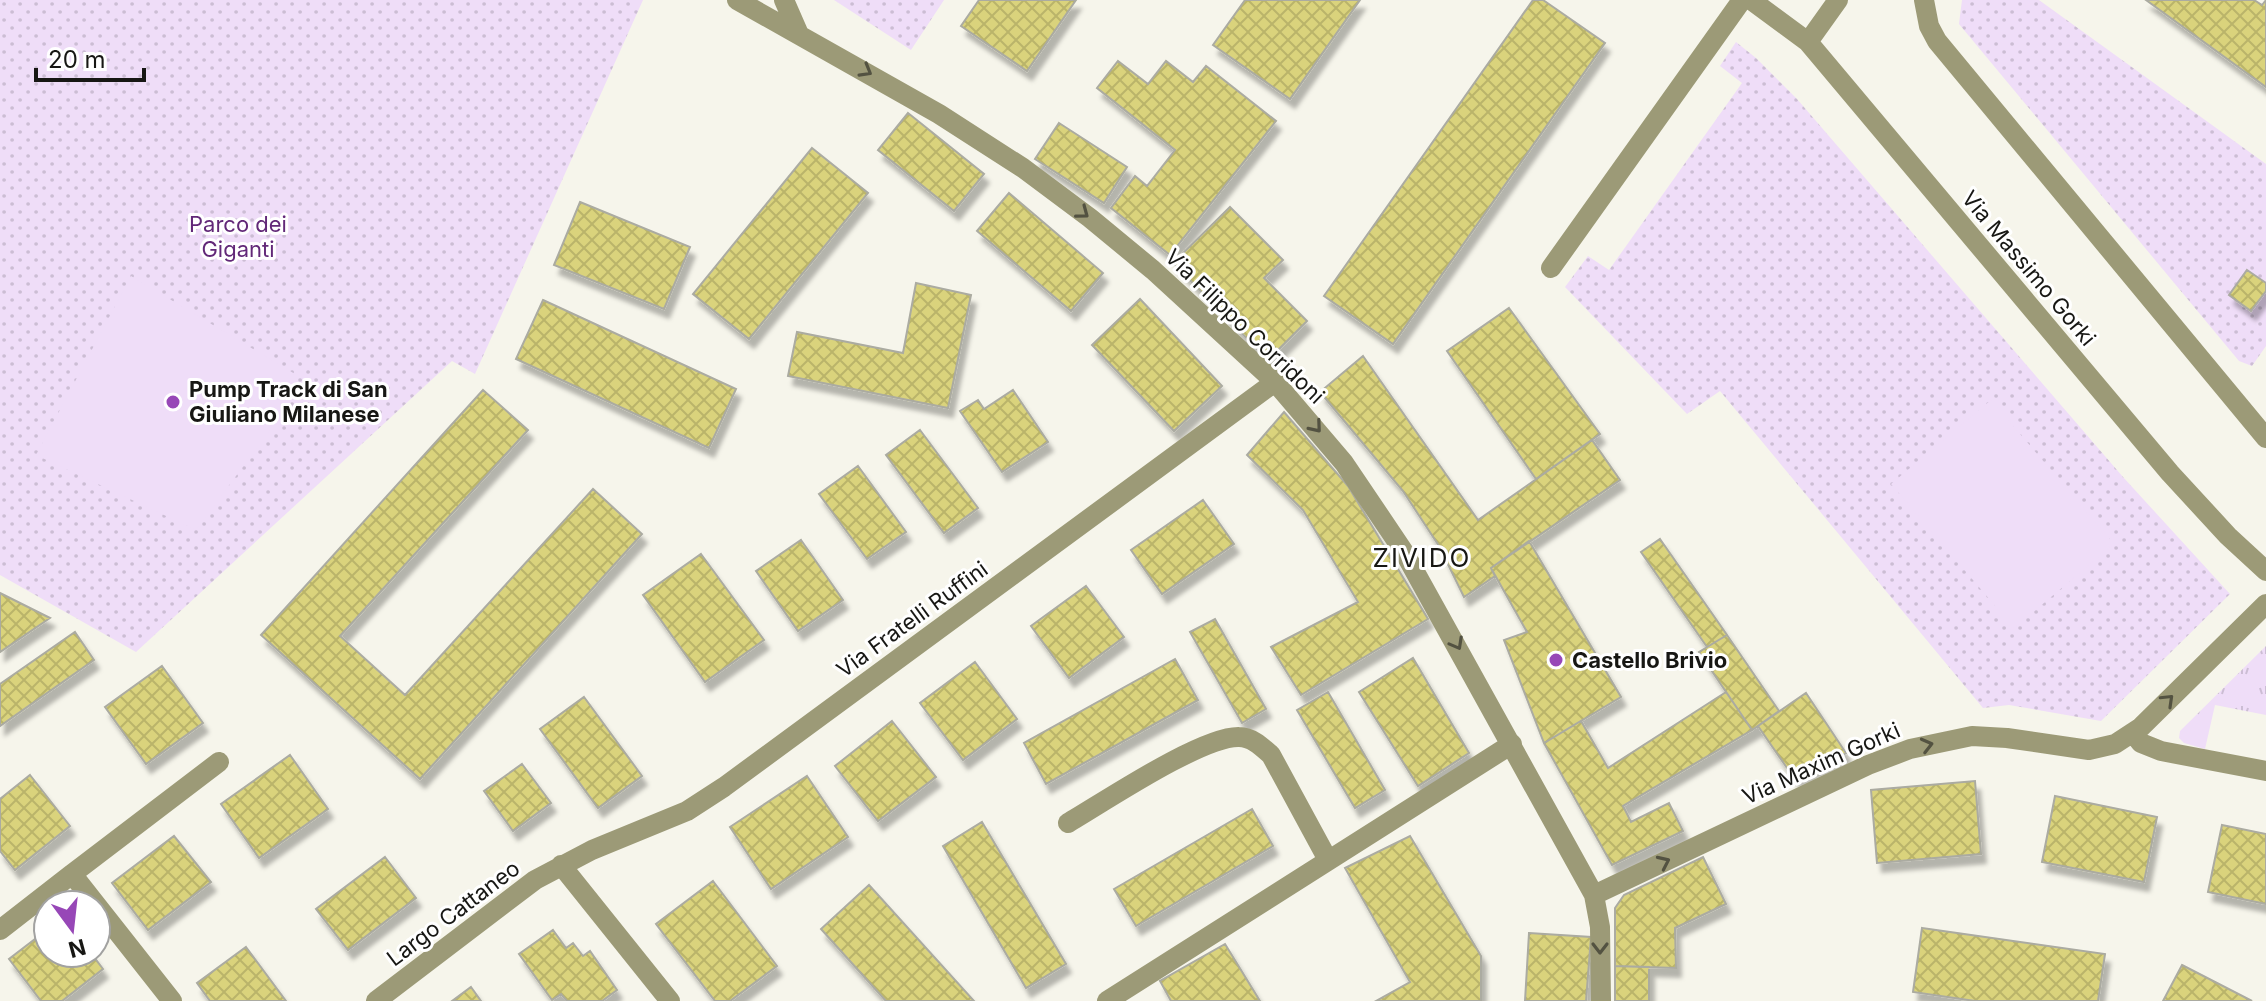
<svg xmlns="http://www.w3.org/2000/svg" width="2266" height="1001" font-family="Inter,sans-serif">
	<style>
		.grass { fill: url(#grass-tufts) }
		.park { fill: url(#park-dots) }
		.garden { fill: #efddf8 }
		.building { fill: url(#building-cross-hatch); stroke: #ababa1; stroke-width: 2; filter: url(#shadow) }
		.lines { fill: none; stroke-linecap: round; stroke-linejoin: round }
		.minor { stroke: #9c9a77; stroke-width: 20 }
		.oneway { stroke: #535241 }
		.poi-dot { fill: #9747b7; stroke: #fff; stroke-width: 3 }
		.labels { text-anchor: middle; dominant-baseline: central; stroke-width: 6; stroke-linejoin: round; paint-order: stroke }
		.park-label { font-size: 22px; fill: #622878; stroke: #fff }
		.street-label { font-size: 22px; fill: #171714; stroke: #fff }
		.poi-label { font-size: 22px; font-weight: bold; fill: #171714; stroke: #fff; text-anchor: start }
		.quarter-label { font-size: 26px; letter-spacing: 2px; fill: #171714; stroke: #fff }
	</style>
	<defs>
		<pattern id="grass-tufts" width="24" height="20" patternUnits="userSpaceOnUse" patternTransform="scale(2)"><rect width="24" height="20" fill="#efddf8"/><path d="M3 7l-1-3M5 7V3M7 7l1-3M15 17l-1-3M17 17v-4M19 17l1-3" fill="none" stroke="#ccbdd4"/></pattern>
		<pattern id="park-dots" width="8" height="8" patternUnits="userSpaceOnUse" patternTransform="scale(2)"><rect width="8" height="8" fill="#efddf8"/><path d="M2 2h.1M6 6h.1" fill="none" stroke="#ccbdd4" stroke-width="1.8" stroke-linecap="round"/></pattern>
		<pattern id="building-cross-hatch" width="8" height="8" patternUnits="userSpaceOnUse" patternTransform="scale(2)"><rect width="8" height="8" fill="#dad37c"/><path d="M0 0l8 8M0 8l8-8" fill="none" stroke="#bab46a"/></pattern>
		<filter id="shadow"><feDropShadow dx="5" dy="9" stdDeviation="2" flood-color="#0004"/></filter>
	</defs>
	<rect width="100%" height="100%" fill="#f6f5eb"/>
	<path class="grass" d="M2266 646V715L2215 705 2205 749 2184 743 2179 738 2180 731Z"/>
	<path class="park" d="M0 0H643L475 374 452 361 136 652 0 575Z
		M834 0H944L911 50Z
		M1962 0H2039L2266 164V346L2252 366 2239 361 1959 24Z
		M1736 42 1756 58 1797 99 2123 477 2230 594 2101 721 2009 705 1983 708 1720 391 1687 414 1565 287 1588 256 1609 270 1742 83 1720 66Z"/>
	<path class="garden" d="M131 276 295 374 270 430 196 530 36 455Z
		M1991 400 2114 544 2014 628 1891 484Z"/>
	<path class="building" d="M979 0H1076L1027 71 961 26Z
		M1245 0H1360L1290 99 1213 45Z
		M1533 0H1543L1605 43 1393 344 1324 296Z
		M2146 0H2254L2262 5 2266 0V87Z
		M1118 61 1148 84 1166 61 1193 82 1206 66 1276 121 1170 255 1111 208 1135 176 1147 186 1175 150 1097 88Z
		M908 113 984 174 954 211 878 150Z
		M1059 123 1127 167 1104 203 1035 159Z
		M812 148 868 193 749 339 693 294Z
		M1009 193 1103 273 1071 311 977 231Z
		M580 202 690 247 664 309 554 265Z
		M1230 207 1283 260 1264 278 1307 321 1268 360 1173 263Z
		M2247 270 2266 283V291L2251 311 2229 295Z
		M916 283 971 295 948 408 788 376 797 332 903 353Z
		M1140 299 1222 386 1174 431 1092 345Z
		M543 300 736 389 709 448 516 359Z
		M1509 308 1600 434 1536 479 1447 351Z
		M1363 356 1478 520 1592 440 1620 480 1491 568 1495 576 1464 597 1439 546 1403 491 1320 392Z
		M483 390 528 430 340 636 405 695 593 489 642 534 420 779 261 635Z
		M1013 390 1048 442 1002 472 960 411 978 400 984 409Z
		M1284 412 1348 486 1428 619 1301 695 1271 647 1358 602 1303 510 1247 455Z
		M920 430 978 508 944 533 886 455Z
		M858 466 906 532 867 559 819 494Z
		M1203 500 1234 544 1162 594 1131 550Z
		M1660 539 1727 635 1707 647 1641 552Z
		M801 540 843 600 798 631 756 571Z
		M1529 541 1621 697 1544 743 1504 640 1527 632 1491 568Z
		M701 554 764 640 705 682 643 595Z
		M1086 586 1124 637 1069 678 1031 626Z
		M0 593 50 618 0 652Z
		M1215 619 1266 709 1242 723 1190 632Z
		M75 632 94 660 0 726V684Z
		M1727 635 1779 711 1752 730 1699 652Z
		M1413 658 1469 753 1418 786 1359 692Z
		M1175 659 1198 700 1046 784 1024 743Z
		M975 662 1017 719 963 760 920 703Z
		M162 666 203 723 146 764 105 707Z
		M1328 692 1385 790 1355 808 1297 710Z
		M1726 692 1752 730 1623 806 1631 822 1669 803 1683 831 1612 865 1544 743 1581 721 1608 768Z
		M1806 693 1846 753 1794 778 1758 726Z
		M584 697 642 776 598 808 540 729Z
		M892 721 936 777 878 821 835 766Z
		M290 755 328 809 259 858 221 804Z
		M522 764 551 803 513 831 484 791Z
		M30 775 70 826 15 870 0 851V799Z
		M807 776 848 837 771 889 730 827Z
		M1975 781 1981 854 1877 863 1871 790Z
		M2055 796 2157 817 2144 882 2042 862Z
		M1252 809 1273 846 1136 926 1114 889Z
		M982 822 1066 964 1026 988 943 846Z
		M2222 825 2266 834V904L2208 892Z
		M174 836 211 882 148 930 112 883Z
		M1410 836 1481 956V1001H1376L1410 982 1345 868Z
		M385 857 416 898 348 950 316 909Z
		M1703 857 1726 904 1675 928 1676 968 1615 966V908L1624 895Z
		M713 881 777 966 730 1001H715L656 924Z
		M869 885 974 1001H886L821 929Z
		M1922 928 2105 954 2098 1001H1975L1913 992Z
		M48 929V953H91L103 969 62 1001H41L9 959Z
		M553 930 566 948 573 943 583 956 590 951 617 990 602 1001H567L561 994 552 1000 519 954Z
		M1529 933 1591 937 1586 1001H1525Z
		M1225 944 1260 1001H1171L1160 981Z
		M246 947 286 1001H210L197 983Z
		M2182 965 2252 1001H2163Z
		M1615 966 1649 967V1001H1615Z
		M471 987 481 1001H452Z"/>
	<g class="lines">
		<path class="minor" d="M737 0 939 114 1023 168 1090 218 1153 270 1275 382 1344 463 1404 552 1594 895 1600 927 1601 1001
			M784 0 798 32
			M1751 0 1808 42 2170 473 2228 536 2266 571
			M1924 0 1929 26 1937 41 2266 438
			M1808 42 1838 0
			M1551 268 1742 0
			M2133 733 2141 743 2161 751 2266 771
			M1068 823C1104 802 1202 736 1239 737 1252 737 1262 747 1271 755L1328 860
			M561 865 670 1001
			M72 874 219 762
			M1594 895 1868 765 1910 749 1972 736 2007 738 2089 750 2115 744 2141 727 2266 604
			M0 930 72 874 172 1001
			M376 1001 535 880 592 850 687 811 724 787 1275 382
			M1107 1001 1512 744"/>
	</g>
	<defs><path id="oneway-chevron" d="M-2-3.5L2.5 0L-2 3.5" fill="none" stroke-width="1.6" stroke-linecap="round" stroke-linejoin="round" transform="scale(2)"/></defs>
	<g class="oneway">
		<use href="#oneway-chevron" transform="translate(866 71) rotate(30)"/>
		<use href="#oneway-chevron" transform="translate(1083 213) rotate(37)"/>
		<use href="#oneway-chevron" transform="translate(1316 427) rotate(50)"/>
		<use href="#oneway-chevron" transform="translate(1457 644) rotate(61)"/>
		<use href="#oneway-chevron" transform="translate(2168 700) rotate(-44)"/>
		<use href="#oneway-chevron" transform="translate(1927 745) rotate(-14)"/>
		<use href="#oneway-chevron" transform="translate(1664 862) rotate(-25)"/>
		<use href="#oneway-chevron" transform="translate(1600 948) rotate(90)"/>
	</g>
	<g class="poi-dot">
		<circle cx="173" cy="402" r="8"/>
		<circle cx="1556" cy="660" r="8"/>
	</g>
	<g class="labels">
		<g class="park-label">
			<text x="238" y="224">Parco dei<tspan x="238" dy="25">Giganti</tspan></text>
		</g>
		<g class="street-label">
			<text transform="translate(2029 268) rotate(50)">Via Massimo Gorki</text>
			<text transform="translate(1245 326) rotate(44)">Via Filippo Corridoni</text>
			<text transform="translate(912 619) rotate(-36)">Via Fratelli Ruffini</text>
			<text transform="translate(1821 763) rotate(-24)">Via Maxim Gorki</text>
			<text transform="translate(453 913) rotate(-37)">Largo Cattaneo</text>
		</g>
		<g class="poi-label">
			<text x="189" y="389">Pump Track di San<tspan x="189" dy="25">Giuliano Milanese</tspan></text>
			<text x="1572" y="660">Castello Brivio</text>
		</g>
		<g class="quarter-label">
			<text x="1422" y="557">ZIVIDO</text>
		</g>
	</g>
	<g transform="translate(72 929) rotate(165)"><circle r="38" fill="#ffffff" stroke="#a2a2a1" stroke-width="2"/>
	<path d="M0-6L14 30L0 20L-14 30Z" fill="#9747b7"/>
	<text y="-12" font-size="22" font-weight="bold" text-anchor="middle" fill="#171714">N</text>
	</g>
	<path d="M36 68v12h108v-12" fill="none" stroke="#171714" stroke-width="4"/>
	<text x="48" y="68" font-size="24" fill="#171714" stroke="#ffffff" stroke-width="6" paint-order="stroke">20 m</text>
</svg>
